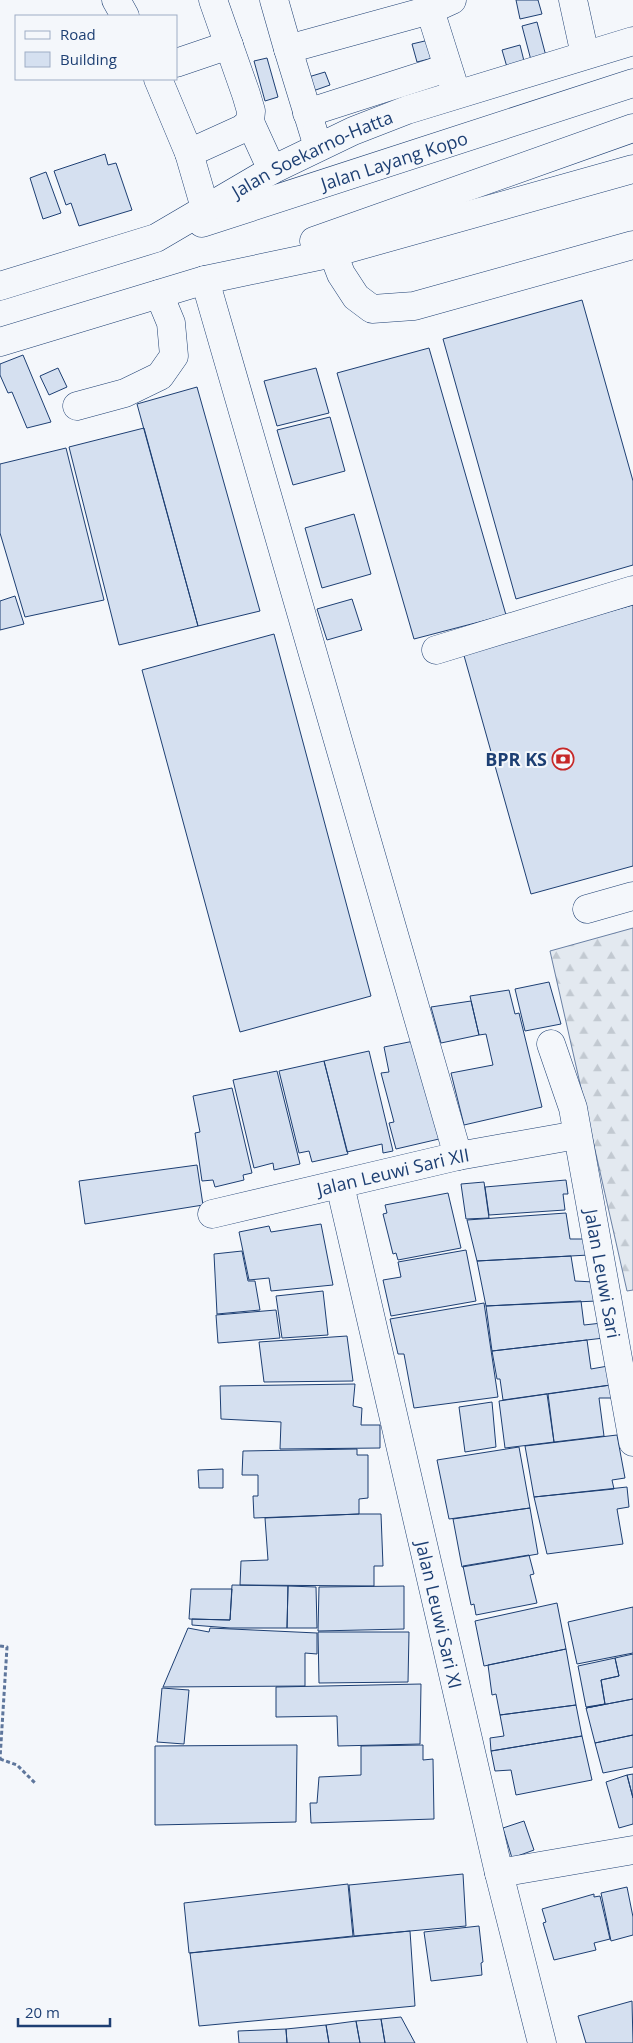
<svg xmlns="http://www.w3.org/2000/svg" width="633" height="2043" font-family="'Open Sans',sans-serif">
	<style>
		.forest { fill: url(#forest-firs); stroke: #687fa3 }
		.building { fill: #d5e0f0; stroke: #1d3f73 }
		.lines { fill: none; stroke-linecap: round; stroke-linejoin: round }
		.minor-casing { stroke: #1d3f73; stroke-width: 29 }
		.highway-casing { stroke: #1d3f73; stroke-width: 29 }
		.path { stroke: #5e769c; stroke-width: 3; stroke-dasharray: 4 2.5; stroke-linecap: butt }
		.minor { stroke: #f4f7fb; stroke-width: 28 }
		.highway { stroke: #f4f7fb; stroke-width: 28 }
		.labels { text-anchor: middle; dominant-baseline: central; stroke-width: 4; stroke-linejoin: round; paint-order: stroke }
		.street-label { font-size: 18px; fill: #1d3f73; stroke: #f4f7fb }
		.poi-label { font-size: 18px; font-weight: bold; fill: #1d3f73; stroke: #f4f7fb; text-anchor: end }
	</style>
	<defs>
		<pattern id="forest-firs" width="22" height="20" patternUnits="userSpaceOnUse" patternTransform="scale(1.25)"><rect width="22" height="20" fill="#e3e9f0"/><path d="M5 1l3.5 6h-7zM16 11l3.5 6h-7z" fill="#c2c9d1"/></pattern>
	</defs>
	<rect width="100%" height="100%" fill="#f4f7fb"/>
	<path class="forest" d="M633 928V1290L627 1291 550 951Z"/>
	<path class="building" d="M516 0H538L542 14 520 19Z
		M537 22 547 60 532 64 522 26Z
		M429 40 433 58 417 62 412 44Z
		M520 45 526 69 509 74 502 50Z
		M267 58 278 97 265 101 254 61Z
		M325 72 330 85 310 92 305 78Z
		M105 154 108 165 116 163 132 210 79 226 71 203 66 205 54 171Z
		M46 172 61 213 43 219 30 178Z
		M582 300 633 481V565L516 599 443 339Z
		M429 348 506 615 414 639 337 373Z
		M23 355 51 422 27 428 12 392 8 393 0 375V364Z
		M58 368 67 387 49 395 40 376Z
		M316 368 329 413 277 426 264 381Z
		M197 387 260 611 198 626 137 404Z
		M330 417 345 471 293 485 277 430Z
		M144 428 198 626 119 645 69 447Z
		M66 448 104 600 25 617 0 533V464Z
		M354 514 371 574 322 588 305 528Z
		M15 596 24 624 0 630V601Z
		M352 599 362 630 327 640 317 609Z
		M633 605V866L531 894 463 652Z
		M274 634 371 996 240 1032 142 670Z
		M549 982 561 1024 525 1031 515 989Z
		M509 990 515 1014 519 1013 542 1107 464 1125 451 1073 493 1065 486 1034 479 1035 470 996Z
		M471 1001 479 1035 441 1043 431 1007Z
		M414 1041 439 1139 396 1149 389 1123 394 1122 381 1073 389 1072 384 1047Z
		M369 1051 393 1151 383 1153 382 1144 347 1152 324 1061Z
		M324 1061 348 1154 312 1162 309 1151 299 1153 279 1071Z
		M277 1071 300 1164 274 1170 273 1163 254 1168 233 1080Z
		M232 1088 252 1173 243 1175 244 1180 215 1187 213 1180 202 1181 195 1133 200 1132 193 1096Z
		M197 1165 203 1205 85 1224 79 1181Z
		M566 1180 568 1194H563L565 1210 489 1215 485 1187Z
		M484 1182 489 1218 466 1219 461 1184Z
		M448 1193 461 1248 398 1260 396 1253 393 1254 383 1214 387 1213 385 1205Z
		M566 1213 570 1239H586L589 1255 477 1261 467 1220Z
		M321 1224 333 1285 271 1291 269 1278 249 1280 239 1232 269 1226 271 1232Z
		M466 1250 476 1301 391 1316 383 1280 401 1277 398 1262Z
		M242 1251 248 1281H255L260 1310 217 1314 214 1254Z
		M571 1256 575 1281 594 1282 597 1301 486 1306 477 1261Z
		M323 1291 328 1335 282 1338 276 1296Z
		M581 1301 584 1325 602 1323 604 1338 492 1351 486 1306Z
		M484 1303 498 1397 414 1408 404 1354H398L390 1319Z
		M276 1310 280 1338 218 1343 216 1315Z
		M347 1336 353 1381 264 1382 259 1342Z
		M587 1340 591 1369 608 1366 610 1385 503 1400 500 1379H497L492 1351Z
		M355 1384 353 1406 362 1408 361 1425H380V1448L280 1449 281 1422 221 1419 220 1386Z
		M611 1385 612 1398H599L604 1436 554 1442 548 1394Z
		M547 1394 554 1442 505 1448 499 1401Z
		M492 1402 496 1447 465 1452 459 1407Z
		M617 1435 625 1478 612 1480 614 1489 534 1497 525 1446Z
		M519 1447 530 1508 449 1519 437 1460Z
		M357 1449V1455H368V1498L359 1499V1514L254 1518 253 1496H258V1475H242L243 1451Z
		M223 1469V1488H199L198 1470Z
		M627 1487 629 1507 617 1509 623 1544 547 1554 534 1497Z
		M530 1508 538 1554 462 1567 453 1519Z
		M359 1514H381L383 1566H374V1586L240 1585 241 1561 268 1560 265 1518Z
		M529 1555 534 1574 530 1575 537 1603 476 1615 474 1604 471 1605 463 1566Z
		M232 1585 288 1586 287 1628H230L192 1625V1619L230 1620Z
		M288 1586 316 1587 317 1628H287Z
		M404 1586V1629L318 1631 319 1587Z
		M191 1589H232L230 1620 189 1619Z
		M557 1603 566 1649 484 1666 475 1621Z
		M633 1607V1653L577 1664 568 1622Z
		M188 1628 209 1632 210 1628 317 1633V1654L305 1653V1686L163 1687Z
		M318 1632H409L408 1682 319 1683Z
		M566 1649 576 1705 500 1715 496 1694 492 1695 488 1665Z
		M633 1654V1699L586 1708 605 1704 601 1680 619 1676 615 1658Z
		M615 1658 619 1676 601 1680 605 1704 586 1707 578 1666Z
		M421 1684 420 1744 338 1746 337 1716 276 1717V1687Z
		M162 1688 189 1690 184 1744 157 1742Z
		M633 1699V1735L595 1743 586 1708Z
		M576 1705 582 1736 491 1751 490 1738 504 1736 500 1715Z
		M633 1735V1767L603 1773 595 1743Z
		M582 1736 592 1780 516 1795 511 1770 495 1771 491 1751Z
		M297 1745 296 1822 155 1825V1746Z
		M423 1745V1760L433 1759 434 1819 311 1823 310 1803H317L319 1777 361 1775V1746Z
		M633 1774V1798L627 1775Z
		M627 1775 633 1798V1824L619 1828 606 1782Z
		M524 1821 534 1850 512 1858 503 1828Z
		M463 1874 466 1926 354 1936 349 1885Z
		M348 1884 353 1936 189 1953 184 1903Z
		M627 1887 633 1917V1935L611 1941 601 1893Z
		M594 1894V1897L600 1896 610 1939 594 1943 596 1950 554 1960 543 1923 546 1922 542 1909Z
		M479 1926 483 1962 481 1963 482 1975 431 1981 424 1932Z
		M410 1931 415 2006 199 2026 190 1953Z
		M632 2001 633 2043H586L578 2016Z
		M401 2017 415 2043H385L381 2019Z
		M381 2019 385 2043H360L356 2021Z
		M356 2021 360 2043H329L326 2025Z
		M326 2025 329 2043H287L286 2029Z
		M286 2029 287 2043H239L238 2031Z"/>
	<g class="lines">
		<g class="minor-casing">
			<g id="minor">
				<path d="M116 0 125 16"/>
				<path d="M274 0 288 49 430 10"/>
				<path d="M452 0 430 10 453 83"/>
				<path d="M573 0 585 55"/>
				<path d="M288 49 318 147"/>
				<path d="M176 63 229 45"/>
				<path d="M158 79 189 153 205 208"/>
				<path d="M307 113 447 68"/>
				<path d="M250 122 272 170"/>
				<path d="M189 153 242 129 250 122 251 111 246 94 213 0"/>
				<path d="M333 253 341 274 356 297 372 309 414 306 633 245"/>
				<path d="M205 280 458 1156"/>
				<path d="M77 406 125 393 160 376 174 356 171 323 159 294"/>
				<path d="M436 650 633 590"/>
				<path d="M587 909 633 896"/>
				<path id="s1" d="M551 1044 573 1108 633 1442"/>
				<path id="s2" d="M340 1185 499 1873 542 2043"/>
				<path id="s3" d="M212 1214 458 1156 577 1135"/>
				<path d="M499 1873 633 1850"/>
			</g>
		</g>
		<g class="highway-casing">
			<g id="highway">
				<path id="s4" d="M202 223 633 83"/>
				<path d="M314 241 633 128"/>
				<path id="s5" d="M0 286 156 238 272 170 353 131 407 110 633 41"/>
				<path d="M0 342 205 280 333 253 633 169"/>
			</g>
		</g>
		<path class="path" d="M0 1646 7 1647 0 1759
			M0 1759 17 1765 36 1784"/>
		<use href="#minor" class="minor"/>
		<use href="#highway" class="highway"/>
	</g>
	<defs>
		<g id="bank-ring" transform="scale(1.125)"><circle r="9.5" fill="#f4f7fb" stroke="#c62828" stroke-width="1.5"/><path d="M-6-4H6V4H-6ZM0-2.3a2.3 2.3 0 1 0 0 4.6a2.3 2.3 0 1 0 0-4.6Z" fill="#c62828"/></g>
	</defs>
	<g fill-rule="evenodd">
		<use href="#bank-ring" x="563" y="759"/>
	</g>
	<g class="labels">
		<g class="street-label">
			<text stroke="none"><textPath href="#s5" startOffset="341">Jalan Soekarno-Hatta</textPath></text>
			<text stroke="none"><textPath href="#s4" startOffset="202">Jalan Layang Kopo</textPath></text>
			<text stroke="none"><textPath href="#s3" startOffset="186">Jalan Leuwi Sari XII</textPath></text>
			<text stroke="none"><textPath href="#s1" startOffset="236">Jalan Leuwi Sari</textPath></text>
			<text stroke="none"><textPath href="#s2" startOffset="441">Jalan Leuwi Sari XI</textPath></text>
		</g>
		<g class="poi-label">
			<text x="547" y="759">BPR KS</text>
		</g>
	</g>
	<rect x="15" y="15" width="162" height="65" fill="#f4f7fb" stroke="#9eadc5"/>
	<rect x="25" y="31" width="25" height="8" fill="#f4f7fb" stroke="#9eadc5"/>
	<text x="60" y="40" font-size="15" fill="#1d3f73">Road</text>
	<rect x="25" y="52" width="25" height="15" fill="#d5e0f0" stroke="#9eadc5"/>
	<text x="60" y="65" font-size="15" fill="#1d3f73">Building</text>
	<path d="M18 2018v8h92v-8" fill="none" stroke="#1d3f73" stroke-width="2.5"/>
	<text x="25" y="2018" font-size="15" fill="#1d3f73" stroke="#f4f7fb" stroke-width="4" paint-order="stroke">20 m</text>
</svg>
